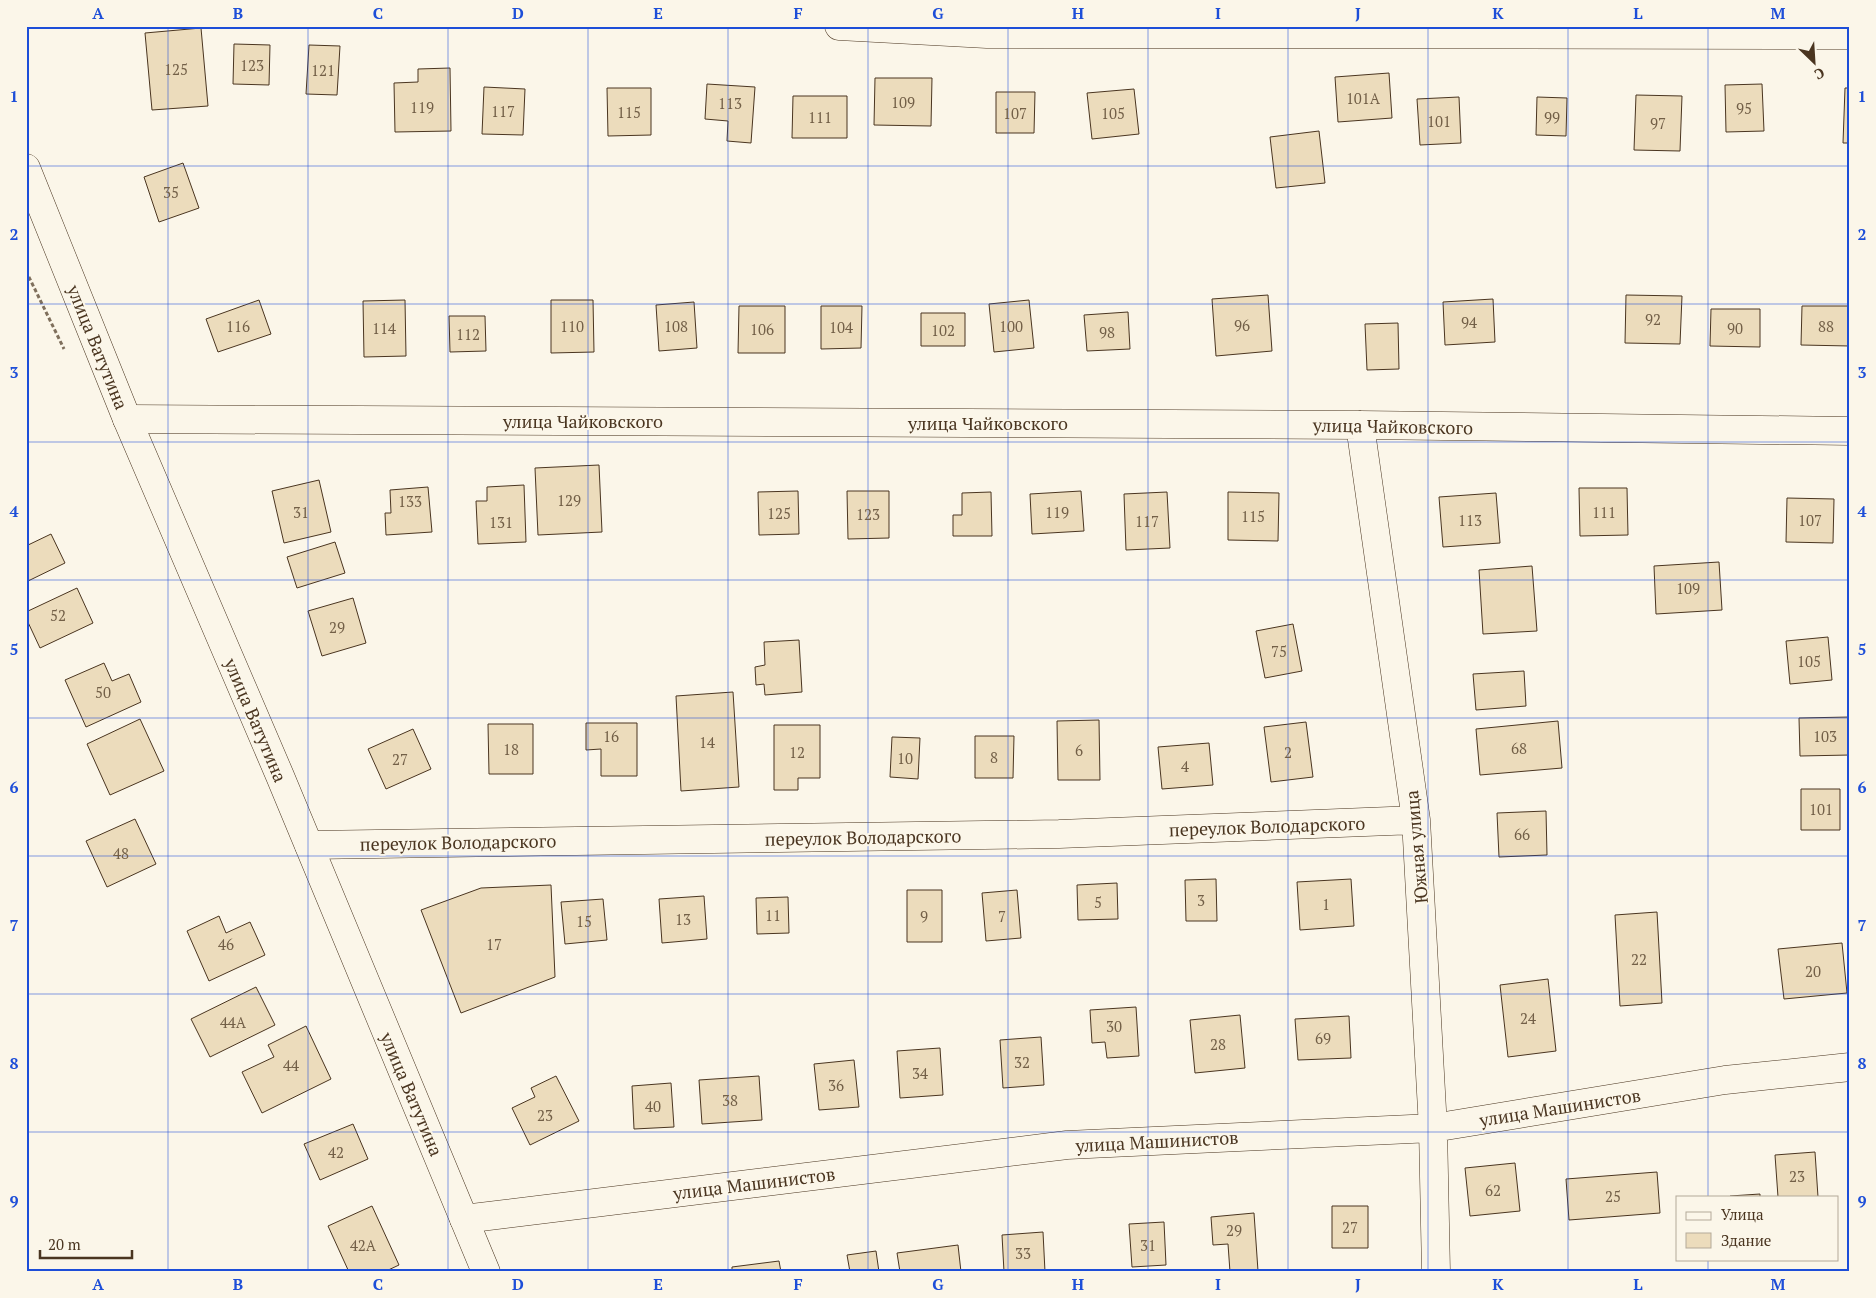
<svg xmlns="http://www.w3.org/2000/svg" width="1876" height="1298" font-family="'PT Serif',serif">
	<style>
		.building { fill: #ecdcbc; stroke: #4a3520 }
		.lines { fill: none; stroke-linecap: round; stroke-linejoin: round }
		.minor-casing { stroke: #4a3520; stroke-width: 29 }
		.major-casing { stroke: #4a3520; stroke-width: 29 }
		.path { stroke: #7f6f5c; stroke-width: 3; stroke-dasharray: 4 2.5; stroke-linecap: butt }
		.minor { stroke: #fbf6e9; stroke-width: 28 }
		.major { stroke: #fbf6e9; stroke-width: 28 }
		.grid { fill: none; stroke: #1d4ed8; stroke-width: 1; stroke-opacity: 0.55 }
		.labels { text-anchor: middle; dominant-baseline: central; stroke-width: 4; stroke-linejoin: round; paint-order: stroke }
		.number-label { font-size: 15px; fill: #725f47 }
		.street-label { font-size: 18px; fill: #4a3520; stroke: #fbf6e9 }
		.neatline { fill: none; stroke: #1d4ed8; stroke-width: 2 }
		.grid-label { font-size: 16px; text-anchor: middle; font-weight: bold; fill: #1d4ed8 }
	</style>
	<rect width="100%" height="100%" fill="#fbf6e9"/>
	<path class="building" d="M201 28 208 106 152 110 145 33Z
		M234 44 270 45 269 85 233 84Z
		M309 45 340 46 337 95 306 94Z
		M450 68 451 131 395 132 394 83 418 82V69Z
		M1389 73 1392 118 1338 122 1335 77Z
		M875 78H932L931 126 874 125Z
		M707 84 755 87 751 143 727 141 728 121 705 119Z
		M1762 84 1764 131 1726 132 1725 85Z
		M484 87 525 89 523 135 482 134Z
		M607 88H651V135L608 136Z
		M1845 88H1850V143H1843Z
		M1134 89 1139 134 1092 139 1087 93Z
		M996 92H1035L1034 133H996Z
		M1636 95 1682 96 1680 151 1634 150Z
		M793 96H847V138H792Z
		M1459 97 1461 143 1420 145 1417 99Z
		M1537 97 1567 98 1566 136 1536 135Z
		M1319 131 1325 183 1276 188 1270 137Z
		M183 163 199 208 159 222 144 177Z
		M1268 295 1272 351 1216 356 1212 299Z
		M1626 295 1682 296 1680 344 1625 343Z
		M1493 299 1495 342 1445 345 1443 302Z
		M259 300 271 334 218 352 206 319Z
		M405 300 406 356 364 357 363 301Z
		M551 300H593L594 352 551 353Z
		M1029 300 1034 348 994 352 989 304Z
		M694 302 697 348 659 351 656 305Z
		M739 306H785V353H738Z
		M821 306H862L861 348 821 349Z
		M1802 306H1850V346L1801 345Z
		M1711 309H1760V347L1710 346Z
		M1128 312 1130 349 1087 351 1084 315Z
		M921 313H965V346H921Z
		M449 316H485L486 351 450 352Z
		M1398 323 1399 369 1367 370 1365 324Z
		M599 465 602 532 538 535 535 468Z
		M319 480 331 532 284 543 272 491Z
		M524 485 526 542 478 544 476 501H487V487Z
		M428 487 432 532 386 535 385 513H391L390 490Z
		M1579 488H1627L1628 535 1580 536Z
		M798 491 799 534 759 535 758 492Z
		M847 491H889V538L848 539Z
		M1081 491 1084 531 1032 534 1030 494Z
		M991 492 992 536H953V515H962V493Z
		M1167 492 1170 548 1126 550 1124 494Z
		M1228 492 1279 493 1278 541 1228 540Z
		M1496 493 1500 543 1443 547 1439 497Z
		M1787 498 1834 499 1833 543 1786 542Z
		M51 534 65 563 26 582V546Z
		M335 542 345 573 297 588 287 557Z
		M1719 562 1722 610 1656 614 1654 566Z
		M1532 566 1537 631 1483 634 1479 570Z
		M77 588 93 623 40 648 26 618V612Z
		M353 598 366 643 322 656 308 611Z
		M1293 624 1302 671 1265 678 1256 631Z
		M1828 637 1832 680 1790 684 1786 641Z
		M799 640 802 692 765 695 764 684 756 685 755 667 765 665 764 642Z
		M104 663 112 681 129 674 141 702 86 727 65 680Z
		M1524 671 1526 706 1476 710 1473 674Z
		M733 692 739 787 681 791 676 696Z
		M1850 717V755L1800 756 1799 718Z
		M140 719 164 771 110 795 87 744Z
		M1099 720 1100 780H1058L1057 721Z
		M1558 721 1562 768 1480 775 1476 729Z
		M1306 722 1313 777 1271 782 1264 727Z
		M586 723H637V776H601V749L586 750Z
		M488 724H533V774H489Z
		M774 725H820V778H798V790H774Z
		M413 729 431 769 386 789 368 749Z
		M975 736H1014L1013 778H975Z
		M892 737 920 738 918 779 890 777Z
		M1209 743 1213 785 1162 789 1158 747Z
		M1801 789H1840V830H1801Z
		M1546 811 1547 855 1499 857 1497 813Z
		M135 819 156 864 107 887 86 841Z
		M1216 879 1217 921H1186L1185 880Z
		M1351 879 1354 926 1300 930 1297 882Z
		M1117 883 1118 919 1078 920 1077 885Z
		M551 885 555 977 461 1013 421 910 481 888Z
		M907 890H942V942H907Z
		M1017 890 1021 938 986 941 982 893Z
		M704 896 707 939 662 943 659 899Z
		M788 897 789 933 757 934 756 898Z
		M603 899 607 940 565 944 561 902Z
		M1657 912 1662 1003 1620 1006 1615 915Z
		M219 916 226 933 250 922 265 955 209 981 187 931Z
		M1842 943 1847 993 1784 999 1778 949Z
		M1548 979 1556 1051 1508 1057 1500 985Z
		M256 987 275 1025 210 1057 191 1019Z
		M1136 1007 1139 1056 1107 1058 1105 1042 1092 1043 1090 1010Z
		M1240 1015 1245 1068 1195 1073 1190 1020Z
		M1349 1016 1351 1058 1298 1060 1295 1019Z
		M306 1026 331 1079 262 1113 242 1072 274 1057 268 1045Z
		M1041 1037 1044 1085 1003 1088 1000 1040Z
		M940 1048 943 1095 900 1098 897 1051Z
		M854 1060 859 1107 819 1110 814 1064Z
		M556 1076 579 1121 530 1145 512 1108 535 1097 531 1088Z
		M759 1076 762 1120 702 1124 699 1080Z
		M671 1083 674 1127 634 1129 632 1086Z
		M353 1124 368 1159 320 1180 304 1144Z
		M1815 1152 1818 1197H1778L1775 1155Z
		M1515 1163 1520 1211 1470 1216 1465 1168Z
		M1657 1172 1660 1213 1569 1220 1566 1179Z
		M1760 1194V1197H1730V1196Z
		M372 1206 399 1265 384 1272H349L328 1226Z
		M1332 1206H1368V1248H1332Z
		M1254 1213 1258 1271 1230 1272 1228 1244 1213 1245 1211 1217Z
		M1164 1222 1166 1265 1132 1267 1129 1224Z
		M1043 1232 1045 1272H1004L1002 1235Z
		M958 1245 961 1272H900L897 1253Z
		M876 1251 879 1272H850L847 1255Z
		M779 1261 781 1272H732V1267Z"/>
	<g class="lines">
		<g class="minor-casing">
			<path id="minor" d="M839 26 987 34 1850 35
				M127 419 1360 425 1850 431
				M1360 425 1416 820 1433 1128 1436 1272
				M309 845 1059 834 1416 820
				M464 1219 1067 1145 1433 1128 1725 1080 1850 1067"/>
		</g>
		<g class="major-casing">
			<path id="major" d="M26 168 127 419 280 776 486 1272"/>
		</g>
		<path class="path" d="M26 271 64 349"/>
		<use href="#minor" class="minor"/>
		<use href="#major" class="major"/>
	</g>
	<path class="grid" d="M168 26V1272M308 26V1272M448 26V1272M588 26V1272M728 26V1272M868 26V1272M1008 26V1272M1148 26V1272M1288 26V1272M1428 26V1272M1568 26V1272M1708 26V1197M26 166H1850M26 304H1850M26 442H1850M26 580H1850M26 718H1850M26 856H1850M26 994H1850M26 1132H1850M1708 1259V1272"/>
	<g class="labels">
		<g class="number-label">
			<text x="252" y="65">123</text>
			<text x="176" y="69">125</text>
			<text x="323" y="70">121</text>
			<text x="1363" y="98">101А</text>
			<text x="903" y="102">109</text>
			<text x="730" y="103">113</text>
			<text x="422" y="107">119</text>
			<text x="1744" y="108">95</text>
			<text x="503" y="111">117</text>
			<text x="629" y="112">115</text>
			<text x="1015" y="113">107</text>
			<text x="1113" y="113">105</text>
			<text x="820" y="117">111</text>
			<text x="1552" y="117">99</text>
			<text x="1439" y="121">101</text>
			<text x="1658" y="123">97</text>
			<text x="171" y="192">35</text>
			<text x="1653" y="319">92</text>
			<text x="1469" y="322">94</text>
			<text x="1242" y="325">96</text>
			<text x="238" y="326">116</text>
			<text x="572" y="326">110</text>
			<text x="676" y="326">108</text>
			<text x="1011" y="326">100</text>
			<text x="1826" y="326">88</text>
			<text x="841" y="327">104</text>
			<text x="384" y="328">114</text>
			<text x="1735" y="328">90</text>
			<text x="762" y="329">106</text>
			<text x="943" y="330">102</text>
			<text x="1107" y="332">98</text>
			<text x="468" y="334">112</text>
			<text x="569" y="500">129</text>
			<text x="410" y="501">133</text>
			<text x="301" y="512">31</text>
			<text x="1057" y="512">119</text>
			<text x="1604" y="512">111</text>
			<text x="779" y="513">125</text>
			<text x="868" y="514">123</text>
			<text x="1253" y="516">115</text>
			<text x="1470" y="520">113</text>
			<text x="1810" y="520">107</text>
			<text x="1147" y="521">117</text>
			<text x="501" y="522">131</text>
			<text x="1688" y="588">109</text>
			<text x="58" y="615">52</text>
			<text x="337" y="627">29</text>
			<text x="1279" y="651">75</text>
			<text x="1809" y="661">105</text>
			<text x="103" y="692">50</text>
			<text x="611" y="736">16</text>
			<text x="1825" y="736">103</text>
			<text x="707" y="742">14</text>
			<text x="1519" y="748">68</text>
			<text x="511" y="749">18</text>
			<text x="1079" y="750">6</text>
			<text x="797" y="752">12</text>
			<text x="1288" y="752">2</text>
			<text x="994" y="757">8</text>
			<text x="905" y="758">10</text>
			<text x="400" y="759">27</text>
			<text x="1185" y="766">4</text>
			<text x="1821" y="809">101</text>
			<text x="1522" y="834">66</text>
			<text x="121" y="853">48</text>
			<text x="1201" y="900">3</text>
			<text x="1098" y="902">5</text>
			<text x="1326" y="904">1</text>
			<text x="773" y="915">11</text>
			<text x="924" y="916">9</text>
			<text x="1002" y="916">7</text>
			<text x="683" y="919">13</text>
			<text x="584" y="921">15</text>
			<text x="226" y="944">46</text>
			<text x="494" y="944">17</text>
			<text x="1639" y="959">22</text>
			<text x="1813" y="971">20</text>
			<text x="1528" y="1018">24</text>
			<text x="233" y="1022">44А</text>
			<text x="1114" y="1026">30</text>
			<text x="1323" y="1038">69</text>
			<text x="1218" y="1044">28</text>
			<text x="1022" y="1062">32</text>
			<text x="291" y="1065">44</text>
			<text x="920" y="1073">34</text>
			<text x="836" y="1085">36</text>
			<text x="730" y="1100">38</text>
			<text x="653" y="1106">40</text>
			<text x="545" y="1115">23</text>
			<text x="336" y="1152">42</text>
			<text x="1797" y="1176">23</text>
			<text x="1493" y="1190">62</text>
			<text x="1613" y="1196">25</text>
			<text x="1350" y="1227">27</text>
			<text x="1234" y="1230">29</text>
			<text x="363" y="1245">42А</text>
			<text x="1148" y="1245">31</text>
			<text x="1023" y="1253">33</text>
		</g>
		<g class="street-label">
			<text transform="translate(98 347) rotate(68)">улица Ватутина</text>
			<text x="583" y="421">улица Чайковского</text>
			<text x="988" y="423">улица Чайковского</text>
			<text transform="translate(1393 426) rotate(1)">улица Чайковского</text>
			<text transform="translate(256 720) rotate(67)">улица Ватутина</text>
			<text transform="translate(1267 826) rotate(-2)">переулок Володарского</text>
			<text transform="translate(863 837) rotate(-1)">переулок Володарского</text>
			<text transform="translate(458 842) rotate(-1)">переулок Володарского</text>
			<text transform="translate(1416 847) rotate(-95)">Южная улица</text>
			<text transform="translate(412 1094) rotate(67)">улица Ватутина</text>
			<text transform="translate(1560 1107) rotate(-9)">улица Машинистов</text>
			<text transform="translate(1157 1141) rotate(-3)">улица Машинистов</text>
			<text transform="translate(754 1183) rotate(-7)">улица Машинистов</text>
		</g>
	</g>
	<rect width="1876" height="1298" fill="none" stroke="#fbf6e9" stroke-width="55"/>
	<rect x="1676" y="1196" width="162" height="65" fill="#fbf6e9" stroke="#b4a999"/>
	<rect x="1686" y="1212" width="25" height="8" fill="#fbf6e9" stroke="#b4a999"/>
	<text x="1721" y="1220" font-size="15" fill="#4a3520">Улица</text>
	<rect x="1686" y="1233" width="25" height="15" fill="#ecdcbc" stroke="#b4a999"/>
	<text x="1721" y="1246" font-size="15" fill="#4a3520">Здание</text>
	<g transform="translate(1814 62) rotate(155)" stroke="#fbf6e9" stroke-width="4" paint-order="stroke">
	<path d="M0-4L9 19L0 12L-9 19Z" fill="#4a3520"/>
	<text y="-8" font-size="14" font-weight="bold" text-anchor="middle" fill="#4a3520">С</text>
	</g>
	<path d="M40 1250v8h92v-8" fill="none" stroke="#4a3520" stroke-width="2.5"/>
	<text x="48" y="1250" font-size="15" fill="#4a3520" stroke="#fbf6e9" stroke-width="4" paint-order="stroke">20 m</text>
	<rect x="28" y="28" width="1820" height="1242" class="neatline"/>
	<g class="grid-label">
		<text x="98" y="19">A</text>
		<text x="238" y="19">B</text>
		<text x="378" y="19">C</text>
		<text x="518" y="19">D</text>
		<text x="658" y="19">E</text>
		<text x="798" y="19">F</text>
		<text x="938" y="19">G</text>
		<text x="1078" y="19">H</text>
		<text x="1218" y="19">I</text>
		<text x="1358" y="19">J</text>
		<text x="1498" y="19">K</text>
		<text x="1638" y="19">L</text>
		<text x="1778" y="19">M</text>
		<text x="14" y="102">1</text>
		<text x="1862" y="102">1</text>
		<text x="14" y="240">2</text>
		<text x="1862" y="240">2</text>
		<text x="14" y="378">3</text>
		<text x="1862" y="378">3</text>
		<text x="14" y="517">4</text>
		<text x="1862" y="517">4</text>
		<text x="14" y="655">5</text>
		<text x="1862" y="655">5</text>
		<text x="14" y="793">6</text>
		<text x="1862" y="793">6</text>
		<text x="14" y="931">7</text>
		<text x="1862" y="931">7</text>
		<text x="14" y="1069">8</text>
		<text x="1862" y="1069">8</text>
		<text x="14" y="1207">9</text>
		<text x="1862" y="1207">9</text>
		<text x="98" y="1290">A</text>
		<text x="238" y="1290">B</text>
		<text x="378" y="1290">C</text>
		<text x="518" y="1290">D</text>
		<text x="658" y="1290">E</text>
		<text x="798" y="1290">F</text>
		<text x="938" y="1290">G</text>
		<text x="1078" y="1290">H</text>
		<text x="1218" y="1290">I</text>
		<text x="1358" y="1290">J</text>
		<text x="1498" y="1290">K</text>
		<text x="1638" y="1290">L</text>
		<text x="1778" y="1290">M</text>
	</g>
</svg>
